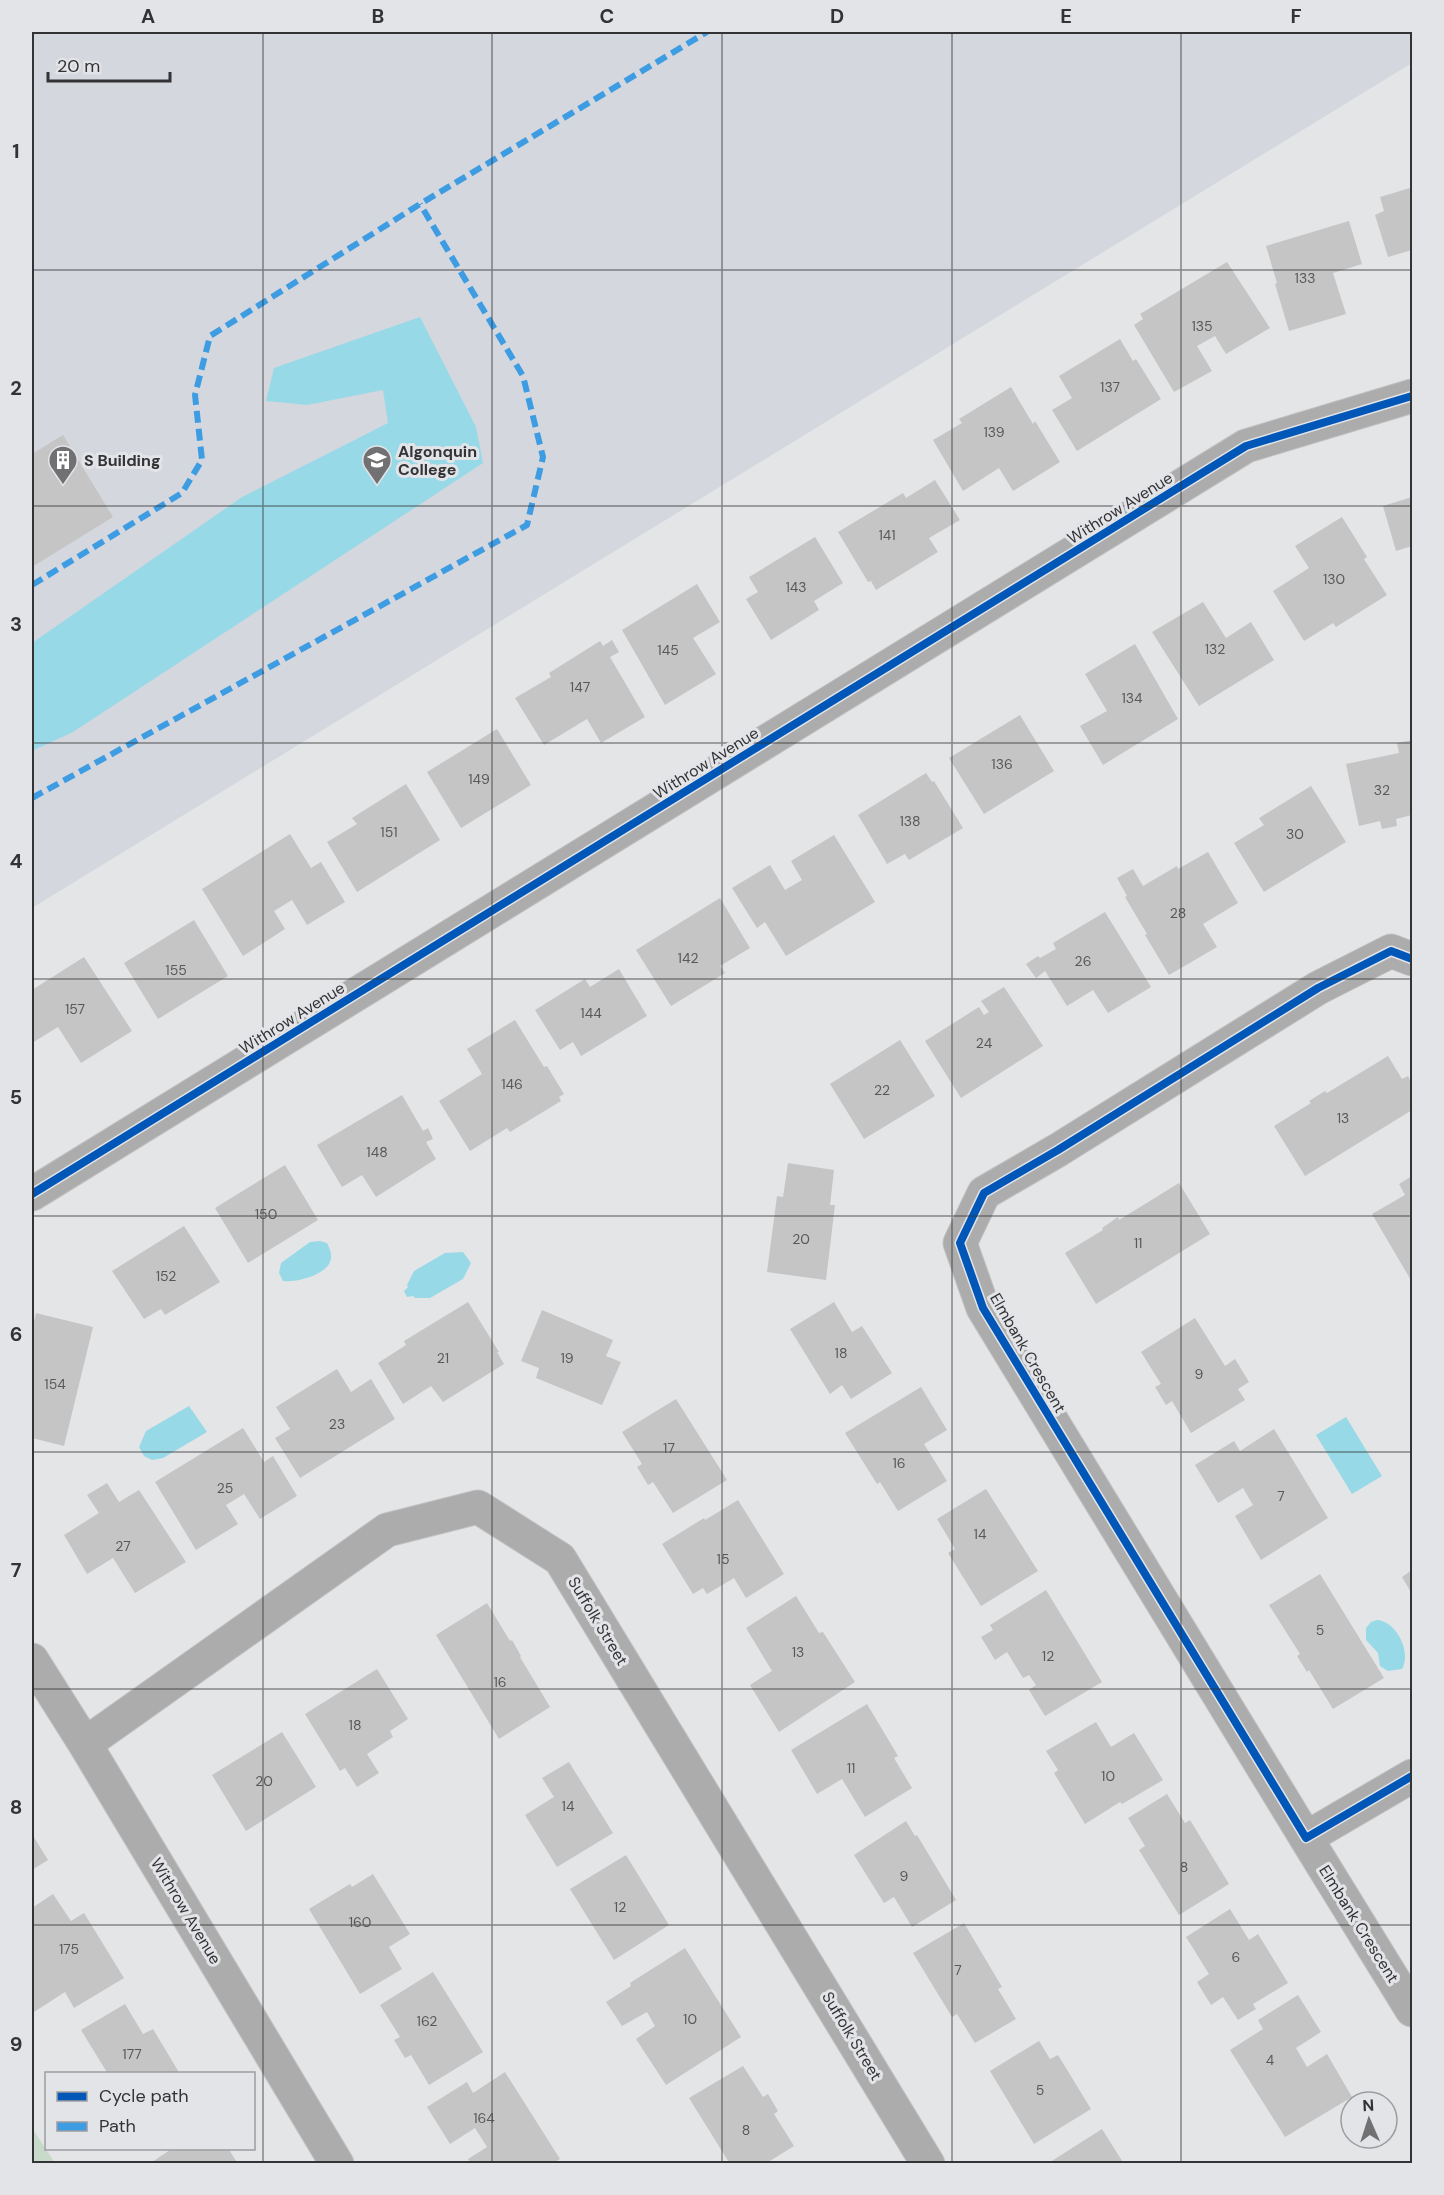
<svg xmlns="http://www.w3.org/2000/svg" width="1444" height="2195" font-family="'DM Sans',sans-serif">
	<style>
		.built { fill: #d4d7dd }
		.green { fill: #c8dac9 }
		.water { fill: #98d9e7 }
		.building { fill: #c5c5c5 }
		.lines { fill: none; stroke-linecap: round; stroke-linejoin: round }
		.street-casing { stroke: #c1c1c3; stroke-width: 35 }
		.street { stroke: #acacac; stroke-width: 33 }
		.quiet { stroke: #3e9de2; stroke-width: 6; stroke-dasharray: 12 6; stroke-linecap: butt }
		.cycleway-casing { stroke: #e3e4e8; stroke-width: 11 }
		.cycleway { stroke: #0057b8; stroke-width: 8 }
		.grid { fill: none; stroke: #333335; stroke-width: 1.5; stroke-opacity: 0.55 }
		.labels { text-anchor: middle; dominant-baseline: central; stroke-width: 6; stroke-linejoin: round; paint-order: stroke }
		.number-label { font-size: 14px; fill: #585859 }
		.poi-label { font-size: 16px; font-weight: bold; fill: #333335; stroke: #e3e4e8; text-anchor: start }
		.street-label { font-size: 16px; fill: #333335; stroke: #e3e4e8 }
		.neatline { fill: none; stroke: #333335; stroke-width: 2 }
		.grid-label { font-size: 20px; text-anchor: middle; font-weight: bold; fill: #333335 }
	</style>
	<rect width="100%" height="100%" fill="#e4e5e7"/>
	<path class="built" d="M32 32H1412V63L32 908Z"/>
	<path class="green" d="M32 2128 55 2163H32Z"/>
	<path class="water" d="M420 317 476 427 483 463 73 732 32 751V643L242 497 388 423 383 390 307 405 266 401 274 368Z
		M320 1241 327 1243C330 1249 333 1255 330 1262 325 1275 296 1283 283 1281L279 1273 281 1263 310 1242Z
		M463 1252 471 1263 463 1279 430 1298H415L413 1296 407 1297 404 1291 408 1287 407 1285 414 1271 445 1253Z
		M189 1406 207 1432 163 1458 152 1460 144 1456 139 1447 146 1431Z
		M1346 1417 1382 1476 1352 1494 1316 1435Z
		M1377 1620C1396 1621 1412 1652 1402 1669L1388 1671 1380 1666 1378 1653 1366 1640V1628L1371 1622Z"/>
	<path class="building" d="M1410 188 1412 196V250L1388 257 1375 215 1384 211 1380 197Z
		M1349 221 1362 264 1333 273 1346 314 1289 331 1275 284 1277 283 1266 246Z
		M1227 262 1270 328 1226 354 1215 336 1197 346 1212 371 1174 392 1134 325 1143 319 1140 314Z
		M1120 339 1133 361 1136 359 1161 399 1077 451 1052 410 1072 398 1059 376Z
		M1011 387 1033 424 1035 421 1060 462 1013 491 999 468 963 491 933 440 962 423 959 419Z
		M63 435 113 517 32 567V454Z
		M935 480 960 520 929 538 938 552 876 590 871 581 868 582 838 532 903 493 906 498Z
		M1412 497V546L1396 551 1383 506Z
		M1342 517 1367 557 1364 559 1387 595 1336 627 1333 623 1304 641 1273 591 1309 568 1295 546Z
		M815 537 843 583 814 601 819 610 771 640 746 599 758 592 749 577Z
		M697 584 720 622 693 638 716 674 665 705 622 630Z
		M1203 602 1226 638 1251 622 1274 660 1199 706 1152 632Z
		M612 640 619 652 610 657 645 717 601 743 587 719 544 745 515 698 551 677 549 673 600 641 603 646Z
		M1135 644 1178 719 1103 765 1080 726 1107 711 1085 674Z
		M1020 715 1054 771 984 814 949 758Z
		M497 729 531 785 461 828 427 772Z
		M1412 740V815L1396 819 1397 826 1382 829 1380 821 1359 826 1346 764 1399 753 1397 743Z
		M926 773 932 782 934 781 963 828 909 860 905 854 887 864 858 815Z
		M406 784 440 840 357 892 327 842 357 824 352 818Z
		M1311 786 1346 842 1264 892 1234 843 1264 825 1259 818Z
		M290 834 311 868 321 862 345 902 307 925 292 900 274 911 285 929 243 956 202 889Z
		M834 835 875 902 786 956 765 922 757 928 732 888 770 865 785 890 802 880 791 861Z
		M1208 852 1238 903 1203 924 1217 947 1169 975 1145 935 1147 934 1125 897 1127 896 1117 878 1133 869 1143 886 1177 866 1178 869Z
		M720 898 750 948 720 966 725 973 671 1006 636 950Z
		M1105 912 1151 987 1108 1013 1093 990 1067 1006 1045 971 1036 978 1026 964 1038 956 1040 958 1056 949 1053 943Z
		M194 920 228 976 158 1019 124 963Z
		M84 957 132 1031 81 1063 58 1027 32 1043V990Z
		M619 969 647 1016 581 1056 573 1042 560 1050 535 1010 585 979 590 987Z
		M1004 987 1043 1046 961 1098 925 1041 979 1007 984 1015 989 1012 981 1001Z
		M515 1020 544 1067 547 1066 564 1094 559 1097 561 1101 510 1132 507 1128 470 1151 439 1101 482 1074 467 1049Z
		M900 1040 935 1096 864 1139 830 1084Z
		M1388 1056 1402 1079 1408 1076 1412 1084V1110L1305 1176 1274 1126 1311 1103 1309 1101 1325 1091 1327 1093Z
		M402 1095 423 1131 428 1128 433 1139 426 1142 436 1159 376 1197 362 1175 342 1187 317 1145Z
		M788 1163 834 1170 830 1205H835L826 1280 767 1272 777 1196 783 1197Z
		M285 1165 318 1220 248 1263 215 1208Z
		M1412 1176V1282L1372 1214 1405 1195 1399 1184Z
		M1179 1183 1210 1234 1096 1304 1065 1253 1103 1230 1102 1228 1118 1217 1119 1220Z
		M184 1226 220 1282 165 1315 161 1309 144 1319 112 1271Z
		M468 1302 499 1352H497L504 1364 443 1402 431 1386 403 1404 378 1363 406 1345 404 1341Z
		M834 1302 852 1332 862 1326 892 1373 851 1399 842 1385 830 1394 790 1329Z
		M542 1310 613 1340 606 1356 621 1362 602 1405 536 1378 539 1368 521 1361Z
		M36 1313 93 1327 64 1446 32 1438V1330Z
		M1195 1318 1225 1366 1235 1359 1249 1382 1238 1389 1245 1400 1191 1433 1172 1401 1166 1405 1155 1387 1161 1384 1141 1352Z
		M337 1369 351 1392 371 1379 395 1419 300 1478 275 1438 290 1429 276 1407Z
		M921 1387 947 1430 924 1444 947 1481 898 1511 880 1482 877 1484 845 1433Z
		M676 1399 727 1480 673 1513 653 1482 648 1485 637 1467 642 1464 622 1432Z
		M243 1428 264 1462 273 1456 297 1496 260 1519 244 1494 226 1505 238 1524 196 1550 155 1482Z
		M1274 1429 1328 1518 1261 1560 1235 1516 1253 1505 1243 1488 1218 1503 1195 1465 1234 1441 1240 1451Z
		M107 1483 119 1502 139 1490 186 1562 135 1593 113 1558 87 1574 64 1535 99 1513 87 1495Z
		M986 1489 1038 1571 981 1606 948 1553 955 1549 937 1519Z
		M738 1500 784 1574 746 1598 734 1578 707 1594 703 1588 693 1594 662 1544 704 1518 705 1520Z
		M1412 1570V1594L1402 1577Z
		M1320 1574 1384 1678 1333 1709 1309 1670 1307 1672 1297 1656 1300 1654 1269 1605Z
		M1046 1590 1102 1682 1045 1716 1029 1690 1036 1685 1029 1675 1023 1678 1007 1652 995 1660 981 1637 993 1630 990 1625Z
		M796 1596 819 1633 823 1632 855 1682 779 1732 750 1685 772 1671 746 1628Z
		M487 1603 510 1641 512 1640 521 1656 520 1657 550 1707 499 1739 436 1635Z
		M377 1669 408 1719 390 1731 393 1737 367 1754 379 1773 357 1787 345 1768 340 1771 305 1714Z
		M867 1704 898 1756 894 1758 912 1788 865 1817 842 1779 817 1794 791 1750Z
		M1096 1722 1111 1747 1134 1733 1163 1780 1122 1804 1120 1802 1085 1824 1054 1773 1058 1770 1046 1751Z
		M282 1732 316 1787 246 1831 212 1775Z
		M569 1762 613 1833 557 1867 525 1815 554 1797 542 1778Z
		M1167 1794 1185 1823 1190 1820 1229 1884 1179 1915 1139 1850 1145 1846 1128 1818Z
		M906 1821 915 1836 917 1835 956 1900 912 1927 894 1897 884 1903 854 1855Z
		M32 1834 48 1860 32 1870Z
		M626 1855 669 1925 614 1960 570 1889Z
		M373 1874 410 1934 389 1947 402 1969 360 1994 309 1909 350 1884 352 1887Z
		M53 1894 71 1921 84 1913 124 1978 74 2008 65 1992 34 2012 32 2008V1908Z
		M1230 1909 1249 1940 1258 1934 1288 1983 1253 2004 1256 2009 1238 2020 1223 1997 1211 2005 1197 1982 1209 1974 1186 1937Z
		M964 1923 1002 1987 998 1989 1016 2019 975 2043 957 2014 952 2017 913 1953Z
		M685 1948 741 2037 666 2085 636 2039 655 2026 647 2012 622 2026 606 2002 631 1986 630 1983Z
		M433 1972 483 2052 429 2085 411 2055 405 2058 394 2040 400 2037 380 2005Z
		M1298 1995 1321 2032 1296 2048 1307 2067 1327 2054 1352 2097 1285 2137 1230 2050 1263 2029 1258 2020Z
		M125 2004 143 2034 153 2029 180 2074H108L81 2030Z
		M1039 2041 1050 2059 1058 2055 1091 2109 1034 2144 990 2071Z
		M743 2066 763 2097 768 2094 778 2111 774 2114 794 2146 765 2164H730L689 2098Z
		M505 2072 560 2159 552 2164H471L468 2159 487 2147 475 2128 450 2144 427 2107 467 2082 473 2093Z
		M1102 2129 1124 2164H1047Z
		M173 2148H228L238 2164H149Z"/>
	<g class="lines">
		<g class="street-casing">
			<path id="street" d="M1412 959 1391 951 1318 988 1058 1150 984 1193 960 1243 983 1308 1306 1838 1412 1776
				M32 1194 1246 446 1412 396
				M32 1660 85 1744 337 2164
				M85 1744 387 1530 478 1507 560 1559 928 2164
				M1306 1838 1412 2010"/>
		</g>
		<use href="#street" class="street"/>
		<path class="quiet" d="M32 585 182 493 202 460 195 395 210 336 420 204 707 32
			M32 798 527 525 543 457 523 376 420 204"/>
		<g class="cycleway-casing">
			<path id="cycleway" d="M1412 959 1391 951 1318 988 1058 1150 984 1193 960 1243 983 1308 1306 1838 1412 1776
				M32 1194 1246 446 1412 396"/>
		</g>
		<use href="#cycleway" class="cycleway"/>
	</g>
	<path class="grid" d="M263 32V2164M492 32V2164M722 32V2164M952 32V2164M1181 32V2164M32 270H1412M32 506H1412M32 743H1412M32 979H1412M32 1216H1412M32 1452H1412M32 1689H1412M32 1925H1412"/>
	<defs>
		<g id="building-pin" transform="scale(1.5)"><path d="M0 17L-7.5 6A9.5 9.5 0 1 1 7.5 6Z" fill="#717173" stroke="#e3e4e8"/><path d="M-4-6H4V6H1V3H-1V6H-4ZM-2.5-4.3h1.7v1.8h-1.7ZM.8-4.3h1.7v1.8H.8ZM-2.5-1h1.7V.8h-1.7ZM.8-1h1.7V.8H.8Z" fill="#fff"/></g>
		<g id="university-pin" transform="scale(1.5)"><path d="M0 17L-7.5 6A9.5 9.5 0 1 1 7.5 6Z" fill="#717173" stroke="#e3e4e8"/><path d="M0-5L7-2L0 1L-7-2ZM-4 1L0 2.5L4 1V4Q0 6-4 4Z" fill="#fff"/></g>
	</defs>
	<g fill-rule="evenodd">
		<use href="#building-pin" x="63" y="460"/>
		<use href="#university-pin" x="377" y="460"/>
	</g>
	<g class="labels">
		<g class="number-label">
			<text x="1305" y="278">133</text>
			<text x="1202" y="326">135</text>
			<text x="1110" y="387">137</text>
			<text x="994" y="432">139</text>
			<text x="887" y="535">141</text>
			<text x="1334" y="579">130</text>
			<text x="796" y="587">143</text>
			<text x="1215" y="649">132</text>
			<text x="668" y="650">145</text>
			<text x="580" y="687">147</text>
			<text x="1132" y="698">134</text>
			<text x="1002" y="764">136</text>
			<text x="479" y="779">149</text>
			<text x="1382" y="790">32</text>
			<text x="910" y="821">138</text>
			<text x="389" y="832">151</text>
			<text x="1295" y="834">30</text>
			<text x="1178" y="913">28</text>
			<text x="688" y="958">142</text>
			<text x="1083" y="961">26</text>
			<text x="176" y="970">155</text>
			<text x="75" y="1009">157</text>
			<text x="591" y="1013">144</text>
			<text x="984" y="1043">24</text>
			<text x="512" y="1084">146</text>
			<text x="882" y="1090">22</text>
			<text x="1343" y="1118">13</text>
			<text x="377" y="1152">148</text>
			<text x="266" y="1214">150</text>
			<text x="801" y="1239">20</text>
			<text x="1138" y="1243">11</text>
			<text x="166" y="1276">152</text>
			<text x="841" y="1353">18</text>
			<text x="443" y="1358">21</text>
			<text x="567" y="1358">19</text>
			<text x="1199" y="1374">9</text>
			<text x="55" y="1384">154</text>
			<text x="337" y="1424">23</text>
			<text x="669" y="1448">17</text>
			<text x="899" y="1463">16</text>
			<text x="225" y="1488">25</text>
			<text x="1281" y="1496">7</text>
			<text x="980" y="1534">14</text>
			<text x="123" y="1546">27</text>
			<text x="723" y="1559">15</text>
			<text x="1320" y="1630">5</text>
			<text x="798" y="1652">13</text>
			<text x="1048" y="1656">12</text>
			<text x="500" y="1682">16</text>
			<text x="355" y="1725">18</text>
			<text x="851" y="1768">11</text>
			<text x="1108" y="1776">10</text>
			<text x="264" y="1781">20</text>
			<text x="568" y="1806">14</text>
			<text x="1184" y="1867">8</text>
			<text x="904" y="1876">9</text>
			<text x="620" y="1907">12</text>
			<text x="360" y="1922">160</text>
			<text x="69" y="1949">175</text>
			<text x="1236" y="1957">6</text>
			<text x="958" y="1970">7</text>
			<text x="690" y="2019">10</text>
			<text x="427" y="2021">162</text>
			<text x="132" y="2054">177</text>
			<text x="1270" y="2060">4</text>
			<text x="1040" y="2090">5</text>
			<text x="484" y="2118">164</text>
			<text x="746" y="2130">8</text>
		</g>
		<g class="poi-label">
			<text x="398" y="451">Algonquin<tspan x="398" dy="18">College</tspan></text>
			<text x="84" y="460">S Building</text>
		</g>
		<g class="street-label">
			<text transform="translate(1120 508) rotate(-32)">Withrow Avenue</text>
			<text transform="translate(706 763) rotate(-32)">Withrow Avenue</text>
			<text transform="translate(292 1018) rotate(-32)">Withrow Avenue</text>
			<text transform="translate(1028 1353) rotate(60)">Elmbank Crescent</text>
			<text transform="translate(598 1621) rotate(59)">Suffolk Street</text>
			<text transform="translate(186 1911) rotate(59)">Withrow Avenue</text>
			<text transform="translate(1359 1924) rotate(58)">Elmbank Crescent</text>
			<text transform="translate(852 2036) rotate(59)">Suffolk Street</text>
		</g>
	</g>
	<rect width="1444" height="2195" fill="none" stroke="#e3e4e8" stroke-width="66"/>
	<rect x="45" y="2072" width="210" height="78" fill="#e3e4e8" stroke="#9d9da0" stroke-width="1.5"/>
	<rect x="57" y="2092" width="30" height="9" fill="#0057b8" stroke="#9d9da0" stroke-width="1.5"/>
	<text x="99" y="2102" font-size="18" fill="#333335">Cycle path</text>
	<rect x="57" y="2122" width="30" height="9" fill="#3e9de2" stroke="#9d9da0" stroke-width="1.5"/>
	<text x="99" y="2132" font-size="18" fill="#333335">Path</text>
	<g transform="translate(1369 2120) rotate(357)"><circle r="28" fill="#e3e4e8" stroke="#9d9da0" stroke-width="1.5"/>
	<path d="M0-4.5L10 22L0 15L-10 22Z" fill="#717173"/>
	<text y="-9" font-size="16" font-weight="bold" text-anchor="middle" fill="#333335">N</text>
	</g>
	<path d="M48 72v9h122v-9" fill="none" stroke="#333335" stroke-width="3"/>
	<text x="57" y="72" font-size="18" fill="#333335" stroke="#e3e4e8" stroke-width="4.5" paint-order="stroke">20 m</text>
	<rect x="33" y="33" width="1378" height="2129" class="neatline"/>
	<g class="grid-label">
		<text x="148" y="23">A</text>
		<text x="378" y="23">B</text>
		<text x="607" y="23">C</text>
		<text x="837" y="23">D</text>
		<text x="1066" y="23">E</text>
		<text x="1296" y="23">F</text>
		<text x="16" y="158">1</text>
		<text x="16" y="395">2</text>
		<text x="16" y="631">3</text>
		<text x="16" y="868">4</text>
		<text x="16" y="1104">5</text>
		<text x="16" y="1341">6</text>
		<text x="16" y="1577">7</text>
		<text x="16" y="1814">8</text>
		<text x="16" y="2051">9</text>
	</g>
</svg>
